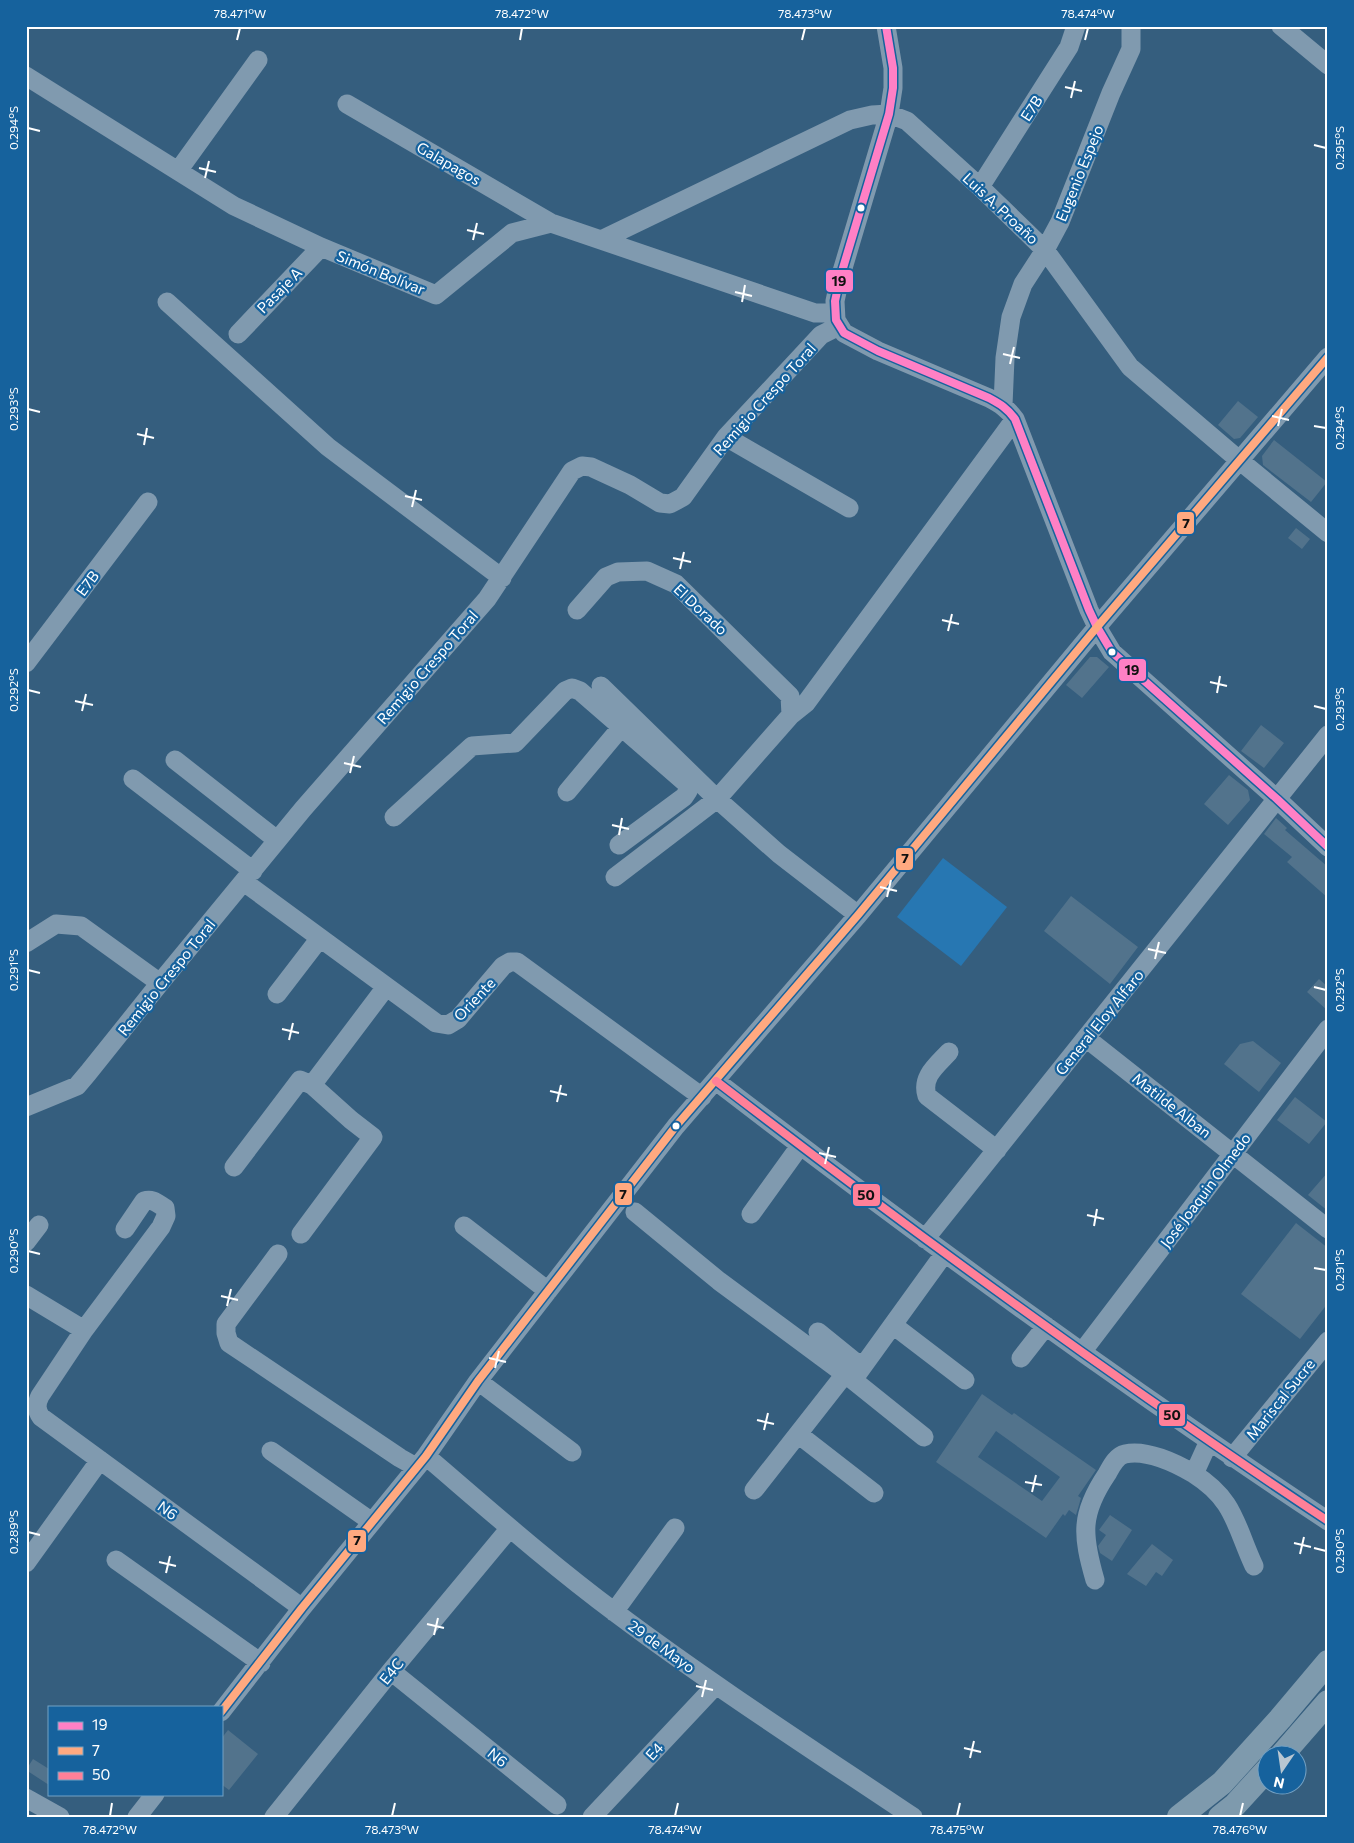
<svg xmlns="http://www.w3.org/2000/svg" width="1354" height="1843" font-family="Commissioner,sans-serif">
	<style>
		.pitch { fill: #2777b2 }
		.building { fill: #52738c; fill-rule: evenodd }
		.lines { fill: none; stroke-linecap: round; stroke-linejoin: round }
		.minor { stroke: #809aaf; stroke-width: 19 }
		.major { stroke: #7e9aad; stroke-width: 24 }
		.bus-1-casing { stroke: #16629d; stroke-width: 11 }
		.bus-2-casing { stroke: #16629d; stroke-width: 11 }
		.bus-3-casing { stroke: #16629d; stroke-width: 11 }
		.bus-1 { stroke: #ff80c5; stroke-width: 8 }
		.bus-2 { stroke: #ffa980; stroke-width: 8 }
		.bus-3 { stroke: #ff8098; stroke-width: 8 }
		.ticks { fill: none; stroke: #fff; stroke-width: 2 }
		.bus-dot { fill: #fff; stroke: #16629d; stroke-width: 2 }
		.labels { text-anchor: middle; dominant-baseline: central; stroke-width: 4.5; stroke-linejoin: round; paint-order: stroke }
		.street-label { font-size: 15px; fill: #fff; stroke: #16629d }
		.line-badge { stroke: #16629d; stroke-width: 2 }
		.pale-badge-label { font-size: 14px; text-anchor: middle; font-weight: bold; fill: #111 }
		.neatline { fill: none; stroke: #fff; stroke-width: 2 }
		.ticks-label { font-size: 12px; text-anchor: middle; fill: #fff }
	</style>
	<rect width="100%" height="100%" fill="#355e7e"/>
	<path class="pitch" d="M943 858 1007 907 961 966 897 917Z"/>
	<path class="building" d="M1238 401 1258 417 1240 438 1234 439 1218 425Z
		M1274 440 1327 482 1311 502 1263 465 1262 456Z
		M1296 528 1310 539 1302 549 1288 538Z
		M1090 657H1097L1109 667 1082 698 1066 685Z
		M1261 725 1284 743 1264 768 1241 751Z
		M1229 775 1248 790 1250 800 1228 825 1204 804Z
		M1276 818 1287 828 1285 830 1328 867V898L1287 862 1292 857 1264 834Z
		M1071 896 1138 947 1110 984 1044 931Z
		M1319 979 1328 987V1011L1307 992Z
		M1253 1041 1281 1063 1259 1092 1224 1064 1240 1044Z
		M1295 1097 1327 1122 1309 1144 1277 1120Z
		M1328 1172V1211L1308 1195Z
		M1296 1223 1328 1248V1303L1300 1339 1241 1294Z
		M982 1394 1012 1415 1014 1413 1096 1470 1078 1496 1081 1498 1076 1515 1069 1510 1065 1516 1063 1514 1046 1538 936 1462ZM996 1431 1060 1477 1042 1501 978 1457Z
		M1110 1515 1132 1530 1112 1561 1100 1553 1098 1546 1106 1535 1099 1530Z
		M1152 1544 1173 1560 1162 1576 1156 1572 1146 1586 1127 1574Z
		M228 1730 258 1754 229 1790 221 1784V1739Z
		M33 1759 49 1769V1785L26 1770Z"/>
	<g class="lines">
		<path class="minor" d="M886 26 893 68V88L889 114 840 278 835 301 836 320 844 333 878 351 989 398C1000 404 1007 408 1015 419L1089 610 1097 627 1112 652 1277 799 1328 847
			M1281 26 1328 65
			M26 76 234 206 321 247 436 295 512 233 551 223 815 313H835
			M347 104 551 223
			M178 171 258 60
			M980 187 1069 47 1076 26
			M601 240 850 120 872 115 889 114 907 121 980 187 1045 250 1130 367 1239 460 1328 533
			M167 302 328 447 502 578
			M238 334 321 247
			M1003 405 1005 358 1011 317 1023 284 1045 250 1060 222 1111 93 1131 49V26
			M726 437 849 508
			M577 610 606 577 618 572 647 571 676 584 790 696 791 715 717 799 615 877
			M26 663 148 502
			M601 686 717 799 779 854 858 915
			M791 715 806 703 1015 419
			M175 760 277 840
			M133 779 253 871
			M567 792 629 718
			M394 817 472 746 515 743 565 691 572 688 580 691 687 784 688 791 684 797 619 845
			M244 882 436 1023 448 1025 458 1019 503 966 510 962H517L702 1097
			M26 943 56 924 81 926 160 983
			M277 994 320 938
			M1086 1038 1328 1229
			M949 1052C936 1066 921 1077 927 1096L997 1150
			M716 1081C915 1234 1118 1382 1328 1521
			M312 1085 386 987
			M26 1107 77 1086 88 1073 160 983 303 809 487 599 572 471 582 466 591 467 630 485 660 503 670 504 683 497 726 437 821 335 839 326
			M234 1167 300 1080 312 1085 351 1120 373 1137 301 1234
			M635 1212 719 1281 853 1380 924 1437
			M751 1214 800 1146
			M464 1226 548 1291
			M125 1229 144 1201C153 1198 158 1204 165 1208L166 1216 161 1227 84 1330 40 1396C36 1404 36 1410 41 1417L302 1608
			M925 1239 1328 735
			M26 1242 39 1225
			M278 1254 226 1324V1333L229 1343 400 1458 416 1467
			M26 1295 84 1330
			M893 1325 965 1380
			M818 1332 855 1362 865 1363
			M1082 1352 1328 1029
			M1021 1358 1046 1326
			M853 1380 944 1254
			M478 1381 572 1452
			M798 1434 874 1493
			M271 1451 372 1522
			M426 1456C488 1509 550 1564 616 1613 712 1685 813 1750 913 1817
			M1232 1458 1328 1341
			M1194 1474C1235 1500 1235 1525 1254 1566
			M754 1490 845 1374
			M116 1560 261 1663
			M26 1563 100 1460
			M1095 1580C1082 1535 1080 1514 1107 1474 1111 1467 1116 1456 1125 1454 1146 1449 1176 1463 1194 1474L1209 1441
			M614 1612 675 1528
			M391 1671 557 1805
			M221 1712 302 1608 426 1456 478 1381 676 1126 858 915 1097 627 1328 357
			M26 1798 60 1817
			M137 1817 155 1794
			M274 1817 391 1671 510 1528
			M592 1817 716 1685"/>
		<path class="major" d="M1281 1756 1328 1702
			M1179 1817 1222 1783 1280 1719 1328 1662
			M1220 1817 1235 1805 1266 1771"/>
		<g class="bus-1-casing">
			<path id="bus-1" d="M886 26 893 68V88L889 114 840 278 835 301 836 320 844 333 878 351 989 398C1000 404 1007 408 1015 419L1089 610 1097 627 1112 652 1277 799 1328 847"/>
		</g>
		<g class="bus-2-casing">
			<path id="bus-2" d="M221 1712 302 1608 426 1456 478 1381 676 1126 858 915 1097 627 1328 357"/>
		</g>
		<g class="bus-3-casing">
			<path id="bus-3" d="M716 1081C915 1234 1118 1382 1328 1521"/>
		</g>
		<use href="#bus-1" class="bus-1"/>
		<use href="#bus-2" class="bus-2"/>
		<use href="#bus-3" class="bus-3"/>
	</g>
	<path class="ticks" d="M237 40 240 28M520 40 522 28M802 40 805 28M1085 40 1088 28M1065 87 1082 91M1071 98 1075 81M28 128 40 131M1314 145 1326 148M199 168 216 172M205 178 209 161M467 230 484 234M473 240 477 223M735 292 752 296M742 302 745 285M1003 354 1020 358M1010 364 1014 347M28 409 40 412M1272 416 1289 420M1278 426 1282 409M1314 426 1326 428M137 434 154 438M144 445 147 428M405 496 422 500M412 507 416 490M673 558 691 562M680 569 684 552M942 620 959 624M948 631 952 614M1210 682 1227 686M28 690 40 693M1217 693 1220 676M75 701 93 705M1314 706 1326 709M82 711 86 694M344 763 361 767M350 773 354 756M612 825 629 829M619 835 622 818M880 887 897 891M887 897 891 880M1148 949 1166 953M1155 959 1159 942M28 970 40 973M1314 987 1326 990M282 1029 299 1033M289 1040 293 1023M550 1091 567 1095M557 1102 561 1085M819 1153 836 1157M825 1164 829 1147M1087 1215 1104 1219M1094 1226 1097 1209M28 1251 40 1254M1314 1268 1326 1270M221 1296 238 1300M227 1306 231 1289M489 1358 506 1362M495 1368 499 1351M757 1420 774 1424M764 1430 768 1413M1025 1482 1042 1485M1032 1492 1036 1475M28 1532 40 1535M1294 1543 1311 1547M1314 1548 1326 1551M1300 1554 1304 1537M159 1562 176 1566M166 1573 170 1556M427 1624 444 1628M434 1635 438 1618M696 1686 713 1690M702 1697 706 1680M964 1748 981 1752M970 1758 974 1741M110 1816 112 1803M392 1816 395 1803M675 1816 678 1803M957 1816 960 1803M1240 1816 1243 1803"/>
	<g class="bus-dot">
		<circle cx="861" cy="208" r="4.5"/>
		<circle cx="1112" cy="652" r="4.5"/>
		<circle cx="676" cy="1126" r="4.5"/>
	</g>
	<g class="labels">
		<g class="street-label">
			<text transform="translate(1031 108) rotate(-57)">E7B</text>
			<text transform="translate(449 163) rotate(30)">Galapagos</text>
			<text transform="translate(1079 173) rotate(-68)">Eugenio Espejo</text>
			<text transform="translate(1001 208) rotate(43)">Luis A. Proaño</text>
			<text transform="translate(381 272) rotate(22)">Simón Bolívar</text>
			<text transform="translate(279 290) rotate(-46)">Pasaje A</text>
			<text transform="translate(764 399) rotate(-48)">Remigio Crespo Toral</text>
			<text transform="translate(87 583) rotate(-53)">E7B</text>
			<text transform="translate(701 609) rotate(43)">El Dorado</text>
			<text transform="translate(427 667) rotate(-49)">Remigio Crespo Toral</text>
			<text transform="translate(166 977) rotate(-51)">Remigio Crespo Toral</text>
			<text transform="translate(474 999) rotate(-47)">Oriente</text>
			<text transform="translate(1099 1022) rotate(-51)">General Eloy Alfaro</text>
			<text transform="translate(1172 1105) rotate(38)">Matilde Alban</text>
			<text transform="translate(1205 1190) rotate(-53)">José Joaquin Olmedo</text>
			<text transform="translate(1280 1399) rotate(-51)">Mariscal Sucre</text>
			<text transform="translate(168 1510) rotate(36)">N6</text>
			<text transform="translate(662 1646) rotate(36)">29 de Mayo</text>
			<text transform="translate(391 1671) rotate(-51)">E4C</text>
			<text transform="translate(654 1751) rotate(-47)">E4</text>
			<text transform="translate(498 1757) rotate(39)">N6</text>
		</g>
	</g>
	<g class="line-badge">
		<rect x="825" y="269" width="29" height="24" rx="5" fill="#ff80c5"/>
		<rect x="1176" y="511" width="19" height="24" rx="5" fill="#ffa980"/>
		<rect x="1118" y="658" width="29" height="24" rx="5" fill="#ff80c5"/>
		<rect x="895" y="847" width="19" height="24" rx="5" fill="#ffa980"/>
		<rect x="614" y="1182" width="19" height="24" rx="5" fill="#ffa980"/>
		<rect x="852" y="1183" width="29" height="24" rx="5" fill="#ff8098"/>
		<rect x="1158" y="1403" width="28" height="24" rx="5" fill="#ff8098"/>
		<rect x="347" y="1529" width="20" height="24" rx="5" fill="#ffa980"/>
	</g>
	<g class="pale-badge-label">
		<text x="839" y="286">19</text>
		<text x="1186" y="528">7</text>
		<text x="1132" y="675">19</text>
		<text x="905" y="863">7</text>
		<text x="623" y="1199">7</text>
		<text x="866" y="1200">50</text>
		<text x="1172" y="1420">50</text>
		<text x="357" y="1545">7</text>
	</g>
	<rect width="1354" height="1843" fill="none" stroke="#16629d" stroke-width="55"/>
	<rect x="48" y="1706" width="175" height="90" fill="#16629d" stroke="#73a1c4"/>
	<rect x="58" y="1722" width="25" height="8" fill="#ff80c5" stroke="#73a1c4"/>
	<text x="92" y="1730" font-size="15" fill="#ffffff">19</text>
	<rect x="58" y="1747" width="25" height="8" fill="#ffa980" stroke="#73a1c4"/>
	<text x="92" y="1756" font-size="15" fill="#ffffff">7</text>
	<rect x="58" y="1772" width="25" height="8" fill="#ff8098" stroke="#73a1c4"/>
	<text x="92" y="1780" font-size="15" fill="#ffffff">50</text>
	<g transform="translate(1282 1770) rotate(193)"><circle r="24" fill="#16629d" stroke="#73a1c4"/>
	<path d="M0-4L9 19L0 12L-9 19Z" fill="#b8c7d2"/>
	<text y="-8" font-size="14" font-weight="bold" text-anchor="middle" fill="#ffffff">N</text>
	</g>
	<rect x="28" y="28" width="1298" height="1788" class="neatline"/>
	<g class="ticks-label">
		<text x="240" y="18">78.471°W</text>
		<text x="522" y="18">78.472°W</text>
		<text x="805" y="18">78.473°W</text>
		<text x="1088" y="18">78.474°W</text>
		<text transform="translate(14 128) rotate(-90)" y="4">0.294°S</text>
		<text transform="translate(1340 148) rotate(-90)" y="4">0.295°S</text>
		<text transform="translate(14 409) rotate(-90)" y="4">0.293°S</text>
		<text transform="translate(1340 428) rotate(-90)" y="4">0.294°S</text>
		<text transform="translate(14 690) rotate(-90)" y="4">0.292°S</text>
		<text transform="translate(1340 709) rotate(-90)" y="4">0.293°S</text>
		<text transform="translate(14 970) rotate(-90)" y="4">0.291°S</text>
		<text transform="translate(1340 990) rotate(-90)" y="4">0.292°S</text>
		<text transform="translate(14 1251) rotate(-90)" y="4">0.290°S</text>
		<text transform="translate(1340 1270) rotate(-90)" y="4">0.291°S</text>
		<text transform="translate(14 1532) rotate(-90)" y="4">0.289°S</text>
		<text transform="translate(1340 1551) rotate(-90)" y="4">0.290°S</text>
		<text x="110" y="1834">78.472°W</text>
		<text x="392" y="1834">78.473°W</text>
		<text x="675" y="1834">78.474°W</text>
		<text x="957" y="1834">78.475°W</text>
		<text x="1240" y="1834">78.476°W</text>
	</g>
</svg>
